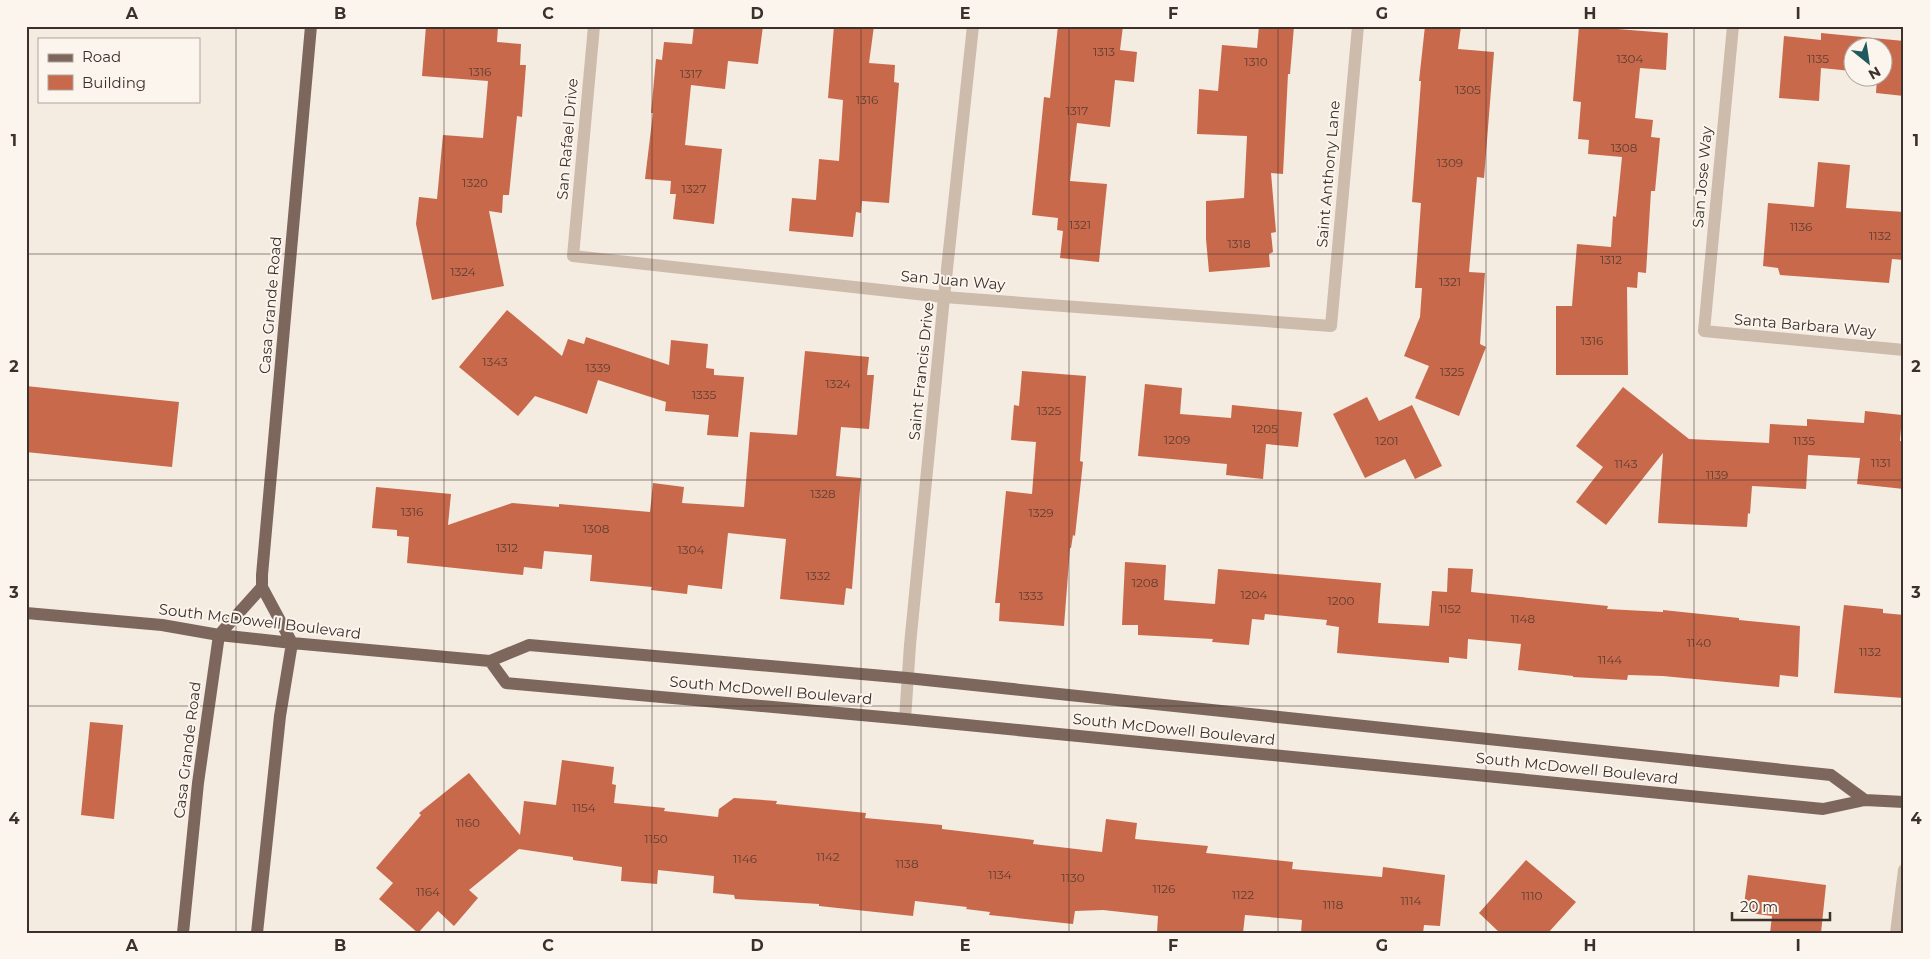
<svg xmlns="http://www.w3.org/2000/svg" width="1930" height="959" font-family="Montserrat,sans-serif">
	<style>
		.building { fill: #c8694b }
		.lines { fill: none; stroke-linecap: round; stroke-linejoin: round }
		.minor { stroke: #cdbbac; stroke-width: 12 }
		.major { stroke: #7d675c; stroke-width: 12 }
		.grid { fill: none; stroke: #3b302b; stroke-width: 1; stroke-opacity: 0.55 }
		.labels { text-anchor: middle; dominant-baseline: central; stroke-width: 4; stroke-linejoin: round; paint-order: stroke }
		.number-label { font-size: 12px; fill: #5e3e33 }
		.street-label { font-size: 15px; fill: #3b302b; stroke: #fbf5ee }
		.neatline { fill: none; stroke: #3b302b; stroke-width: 2 }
		.grid-label { font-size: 16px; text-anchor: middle; font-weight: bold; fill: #3b302b }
	</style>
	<rect width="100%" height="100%" fill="#f4ebe1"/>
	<path class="building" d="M426 26H498L497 42 521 44 520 65H526L522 117 517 116 509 195H503L502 213 489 211 504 286 432 300 416 224 419 197 437 199 443 135 483 138 488 81 422 76Z
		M694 26H763L758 64 728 61 725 89 691 85 685 145 722 149 714 224 673 219 676 194H670L671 181 645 179 653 113H651L656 59 662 60 664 42 692 44Z
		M834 26H874L869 63 895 65 894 82 899 83 889 203 862 201 861 213 856 212 853 237 789 231 792 198 816 200 819 159 839 161 843 100 828 98Z
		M1058 26H1123L1120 50 1137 52 1134 82 1115 80 1110 127 1077 123 1070 181 1107 184 1099 262 1060 258 1063 231 1057 230 1058 218 1032 215 1044 97 1050 98Z
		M1259 26H1294L1290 74H1288L1283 174 1271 173 1276 232 1271 233 1273 252 1269 254 1270 267 1209 272 1206 239V201L1244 198 1247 136 1197 134 1199 89 1218 91 1222 45 1257 48Z
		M1425 26H1461L1458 49 1494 52 1484 178 1477 177 1469 272 1485 273 1480 344 1486 347 1459 416 1415 398 1429 366 1404 356 1420 317 1422 288H1415L1421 203 1412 202 1421 81H1419Z
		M1579 26 1668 33 1666 70 1640 68 1635 118 1653 120 1651 137 1660 138 1655 191H1651L1646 273 1638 272 1637 288 1627 287 1628 375H1556V306H1572L1577 244 1611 247 1613 216 1616 217 1622 157 1588 154 1589 140 1578 139 1581 102 1573 101Z
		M1821 33 1904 41V96L1876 93 1877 78H1882V48H1852V71L1821 68 1819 101 1779 98 1784 36 1821 40Z
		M1818 162 1850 165 1846 208 1904 212V260L1892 259 1889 283 1780 275 1778 268 1763 266 1768 203 1814 207Z
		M507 310 562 356 568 339 584 344 586 337 669 365 671 340 708 344 706 368 714 369V375L744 377 738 437 707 435 709 415 665 411 666 402 598 380 587 414 535 396 518 416 459 367Z
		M805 351 869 357 867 375H874L869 429 841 427 836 476 861 478 852 589 846 588 844 605 780 599 786 539 728 533 722 589 688 585 687 594 651 590 652 587 590 581 592 555 544 551 542 569 524 567 523 575 407 563 409 537 397 536V530L372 528 376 487 451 494 448 525 512 503 559 507V504L650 512 653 483 684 487 682 503 744 507 750 432 797 435Z
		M1022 371 1086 376 1080 461 1083 462 1075 536 1073 535 1071 548H1070L1064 626 999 621 1000 603H995L1006 491 1032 494 1036 442 1011 440 1014 405 1019 406Z
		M1145 384 1182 388 1180 414 1231 418 1232 405 1302 412 1298 447 1266 444 1263 479 1226 475 1227 464 1138 456Z
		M26 386 179 402 172 467 26 452Z
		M1623 387 1689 439 1769 443 1770 424 1807 426V419L1864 423 1865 411 1902 415 1900 441H1904V489L1857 484 1860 458 1808 455 1806 489 1752 486 1750 514 1748 513 1747 527 1658 523 1663 453 1606 525 1576 502 1603 467 1576 446Z
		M1367 397 1379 421 1412 405 1442 466 1415 479 1405 459 1365 478 1333 414Z
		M1125 562 1166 565 1164 600 1215 604 1218 569 1381 583 1378 623 1429 626 1432 591 1447 592 1448 568 1473 569 1471 592 1608 606 1607 609 1663 612V610L1739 618V620L1800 626 1798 677 1780 675 1779 687 1663 676 1628 675 1627 680 1573 677V676L1518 670 1521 644 1468 639 1467 659 1449 657V663L1337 653 1339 627 1326 625 1327 620 1265 614 1264 620 1252 619 1249 645 1212 642 1213 639 1138 635V625H1122Z
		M1844 605 1883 609V613L1904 615V698L1834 693Z
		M90 722 123 725 114 819 81 815Z
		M562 760 614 767 612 784 616 785 614 803 665 808 664 811 718 817 719 809 734 798 777 801 776 804 866 813 865 818 942 825V829L1034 840 1033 844 1102 852 1106 819 1137 823 1135 839 1208 846 1206 853 1293 862 1292 869 1382 877 1383 867 1445 875 1440 926 1424 925 1423 933H1301L1302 920 1245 915 1243 933H1157L1158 916 1103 910 1075 911 1073 924 989 915 990 912 966 909 967 907 915 901 913 916 819 906V904L735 899 734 895 713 893 714 876 658 870 657 884 621 881 622 867 573 860V857L519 849 469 890 478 898 454 926 438 911 418 933 379 899 393 883 376 868 421 815 419 813 469 773 520 835 524 801 556 805Z
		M1526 860 1576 902 1548 933H1500L1479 913Z
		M1748 875 1826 885 1821 933H1770L1772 916 1743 912Z"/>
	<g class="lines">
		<path class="minor" d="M594 26 573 256 944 297 1331 326 1358 26
			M1733 26 1704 331 1904 350
			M905 719 910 645 944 297 973 26
			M1896 933 1904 870"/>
		<path class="major" d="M26 613 162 625 219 635 292 643 490 661 529 645 907 678 1831 775 1865 800
			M490 661 506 683 905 719 1823 809 1865 800 1904 802
			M183 933 198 783 219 635 262 587
			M257 933 280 716 292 643 262 587V575L311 26"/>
	</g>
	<path class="grid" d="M236 26V933M444 26V933M652 26V933M861 26V933M1069 26V933M1278 26V933M1486 26V933M1694 26V933M26 254H1904M26 480H1904M26 706H1904"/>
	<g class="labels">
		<g class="number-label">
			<text x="1104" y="51">1313</text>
			<text x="1630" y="58">1304</text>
			<text x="1818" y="58">1135</text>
			<text x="1256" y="61">1310</text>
			<text x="480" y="71">1316</text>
			<text x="691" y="73">1317</text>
			<text x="1468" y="89">1305</text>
			<text x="867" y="99">1316</text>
			<text x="1077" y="110">1317</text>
			<text x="1624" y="147">1308</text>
			<text x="1450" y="162">1309</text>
			<text x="475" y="182">1320</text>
			<text x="694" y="188">1327</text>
			<text x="1080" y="224">1321</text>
			<text x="1801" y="226">1136</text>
			<text x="1880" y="235">1132</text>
			<text x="1239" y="243">1318</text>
			<text x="1611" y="259">1312</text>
			<text x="463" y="271">1324</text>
			<text x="1450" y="281">1321</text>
			<text x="1592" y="340">1316</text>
			<text x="495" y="361">1343</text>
			<text x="598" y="367">1339</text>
			<text x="1452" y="371">1325</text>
			<text x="838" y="383">1324</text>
			<text x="704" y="394">1335</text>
			<text x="1049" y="410">1325</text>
			<text x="1265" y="428">1205</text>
			<text x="1177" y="439">1209</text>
			<text x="1387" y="440">1201</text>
			<text x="1804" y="440">1135</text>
			<text x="1881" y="462">1131</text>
			<text x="1626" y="463">1143</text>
			<text x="1717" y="474">1139</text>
			<text x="823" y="493">1328</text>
			<text x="412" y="511">1316</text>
			<text x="1041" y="512">1329</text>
			<text x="596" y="528">1308</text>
			<text x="507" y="547">1312</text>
			<text x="691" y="549">1304</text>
			<text x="818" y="575">1332</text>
			<text x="1145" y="582">1208</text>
			<text x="1254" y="594">1204</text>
			<text x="1031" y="595">1333</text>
			<text x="1341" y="600">1200</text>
			<text x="1450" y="608">1152</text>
			<text x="1523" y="618">1148</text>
			<text x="1699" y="642">1140</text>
			<text x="1870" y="651">1132</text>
			<text x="1610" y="659">1144</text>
			<text x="584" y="807">1154</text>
			<text x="468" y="822">1160</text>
			<text x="656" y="838">1150</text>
			<text x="828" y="856">1142</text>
			<text x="745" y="858">1146</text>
			<text x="907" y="863">1138</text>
			<text x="1000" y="874">1134</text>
			<text x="1073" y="877">1130</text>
			<text x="1164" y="888">1126</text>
			<text x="428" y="891">1164</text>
			<text x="1243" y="894">1122</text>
			<text x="1532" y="895">1110</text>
			<text x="1411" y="900">1114</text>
			<text x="1333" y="904">1118</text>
		</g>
		<g class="street-label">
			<text transform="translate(567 139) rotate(-85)">San Rafael Drive</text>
			<text transform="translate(1328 174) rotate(-85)">Saint Anthony Lane</text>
			<text transform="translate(1702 177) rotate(-85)">San Jose Way</text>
			<text transform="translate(953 280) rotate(5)">San Juan Way</text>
			<text transform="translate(270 305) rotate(-85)">Casa Grande Road</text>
			<text transform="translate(1805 325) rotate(5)">Santa Barbara Way</text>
			<text transform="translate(921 371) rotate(-84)">Saint Francis Drive</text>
			<text transform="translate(260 621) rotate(7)">South McDowell Boulevard</text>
			<text transform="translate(771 690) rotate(5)">South McDowell Boulevard</text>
			<text transform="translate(1174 729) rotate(6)">South McDowell Boulevard</text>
			<text transform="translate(187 750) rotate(-83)">Casa Grande Road</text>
			<text transform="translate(1577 768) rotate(6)">South McDowell Boulevard</text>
		</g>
	</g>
	<rect width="1930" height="959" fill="none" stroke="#fbf5ee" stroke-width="55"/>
	<rect x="38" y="38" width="162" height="65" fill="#fbf5ee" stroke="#aea6a0"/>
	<rect x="48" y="54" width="25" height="8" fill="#7d675c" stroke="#aea6a0"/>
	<text x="82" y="62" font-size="15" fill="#3b302b">Road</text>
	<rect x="48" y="75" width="25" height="15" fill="#c8694b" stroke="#aea6a0"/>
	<text x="82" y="88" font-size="15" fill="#3b302b">Building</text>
	<g transform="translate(1868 62) rotate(150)"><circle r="24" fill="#fbf5ee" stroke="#aea6a0"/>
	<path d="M0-4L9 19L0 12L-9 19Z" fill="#1f5a5e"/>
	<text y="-8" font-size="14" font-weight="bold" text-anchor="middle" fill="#3b302b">N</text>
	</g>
	<path d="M1732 912v8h98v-8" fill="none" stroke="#3b302b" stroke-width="2.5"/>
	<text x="1740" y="912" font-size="15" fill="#3b302b" stroke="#fbf5ee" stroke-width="4" paint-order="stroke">20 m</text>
	<rect x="28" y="28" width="1874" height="904" class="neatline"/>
	<g class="grid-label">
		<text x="132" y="19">A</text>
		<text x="340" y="19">B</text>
		<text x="548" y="19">C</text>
		<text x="757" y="19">D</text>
		<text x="965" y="19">E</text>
		<text x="1173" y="19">F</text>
		<text x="1382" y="19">G</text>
		<text x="1590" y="19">H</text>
		<text x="1798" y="19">I</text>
		<text x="14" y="146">1</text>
		<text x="1916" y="146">1</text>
		<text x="14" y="372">2</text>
		<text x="1916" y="372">2</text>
		<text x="14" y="598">3</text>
		<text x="1916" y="598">3</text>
		<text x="14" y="824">4</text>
		<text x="1916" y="824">4</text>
		<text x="132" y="951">A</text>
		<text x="340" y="951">B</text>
		<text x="548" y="951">C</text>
		<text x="757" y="951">D</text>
		<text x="965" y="951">E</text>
		<text x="1173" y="951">F</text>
		<text x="1382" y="951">G</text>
		<text x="1590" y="951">H</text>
		<text x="1798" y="951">I</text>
	</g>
</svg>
